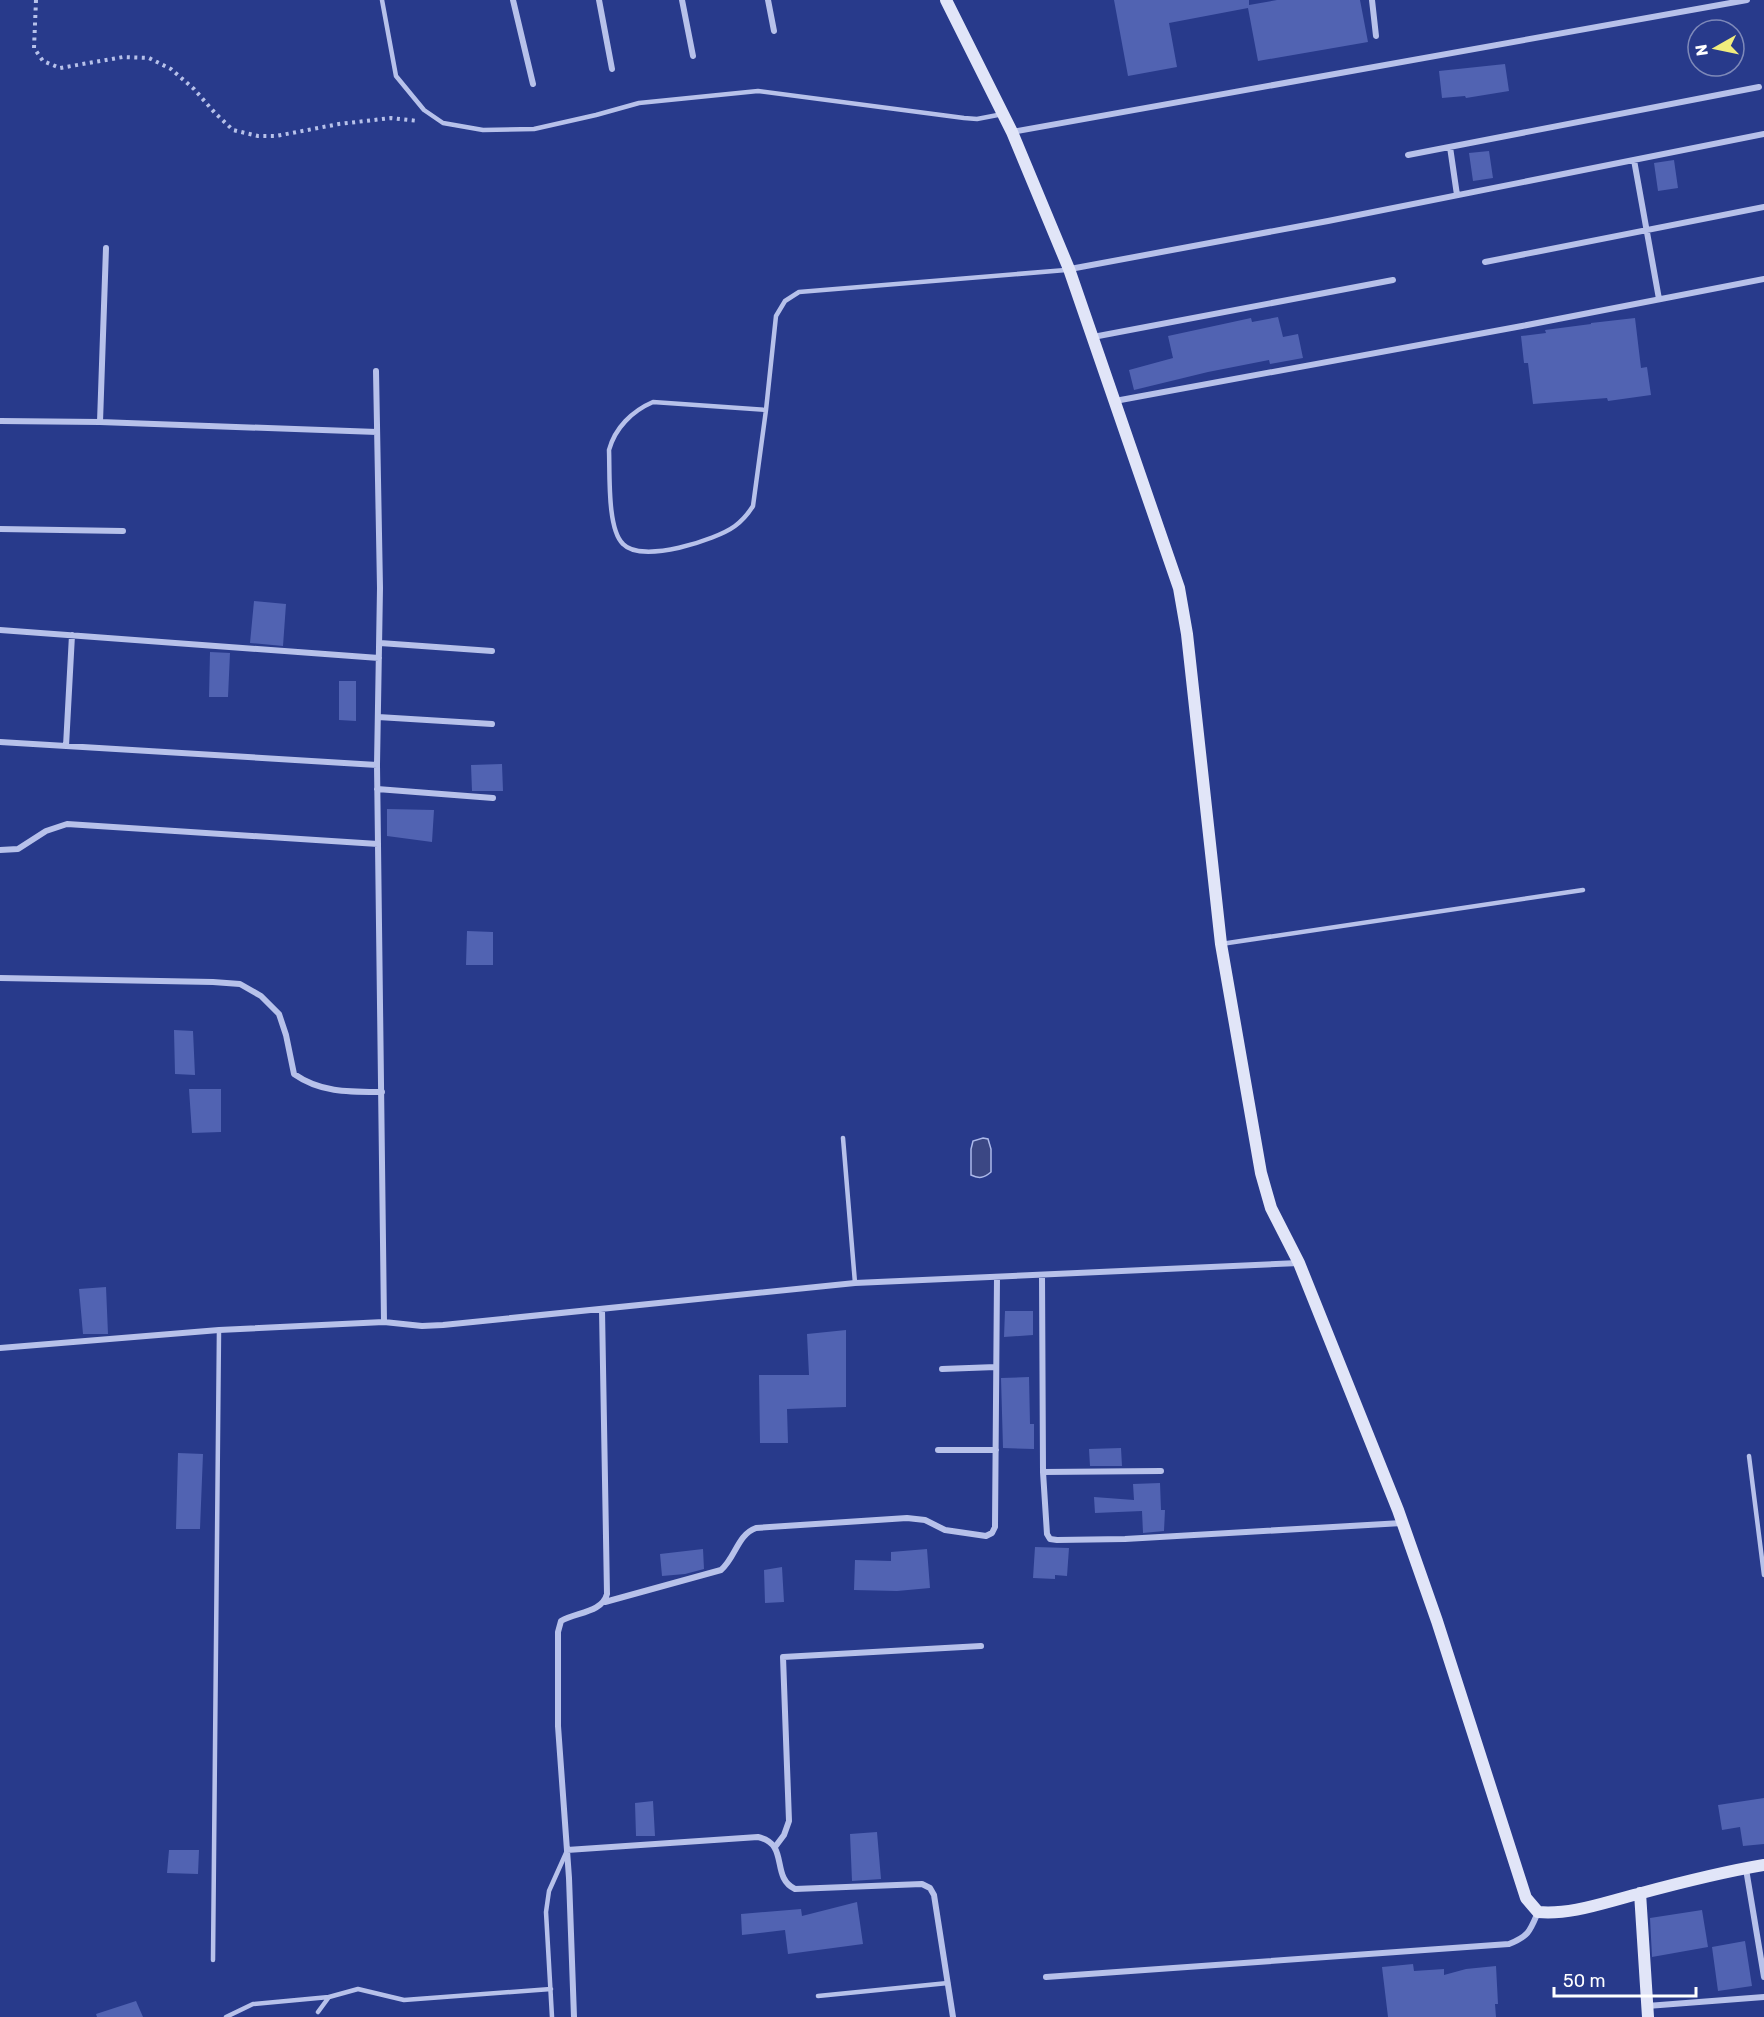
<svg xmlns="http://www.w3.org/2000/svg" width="1764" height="2017" font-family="Rubik,sans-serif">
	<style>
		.water { fill: #3b4784; stroke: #acb9ea; stroke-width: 1.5 }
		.building { fill: #5163b2 }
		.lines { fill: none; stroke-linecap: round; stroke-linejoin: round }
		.path { stroke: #b7c1ea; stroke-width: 4; stroke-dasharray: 3 4.5; stroke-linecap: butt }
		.lane { stroke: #b7c1ea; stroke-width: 4.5 }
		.street { stroke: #b7c1ea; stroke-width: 6 }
		.secondary { stroke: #e1e5f8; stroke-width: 12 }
	</style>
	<rect width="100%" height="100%" fill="#283a8b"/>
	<path class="water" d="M983 1138 988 1139 991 1149V1172C984 1178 979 1179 971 1175V1149L973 1141Z"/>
	<path class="building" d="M1114 0H1249V5L1277 0H1360L1368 42 1258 61 1248 8 1169 23 1177 67 1128 76Z
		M1505 64 1509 91 1466 98 1465 96 1442 98 1439 71Z
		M1489 151 1493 178 1473 181 1469 153Z
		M1674 160 1678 188 1658 191 1654 163Z
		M1278 317 1283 337 1298 334 1303 358 1270 364 1269 360 1208 372 1134 390 1129 370 1173 358 1168 336 1251 318 1252 322Z
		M1635 318 1641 368 1647 367 1651 395 1608 401 1607 398 1533 404 1528 363H1524L1521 336 1546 333 1545 330 1591 324V323Z
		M254 601 286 604 283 646 250 643Z
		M210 652 230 653 228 697H209Z
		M339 681H356V721L339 720Z
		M502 764 503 791H472L471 765Z
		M387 809 434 810 432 842 387 836Z
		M467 931 493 932V965H466Z
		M174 1030 193 1031 195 1075 175 1074Z
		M189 1089H221V1132L192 1133Z
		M106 1287 108 1334H83L79 1289Z
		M1005 1311H1033V1335L1004 1337Z
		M846 1330V1407L787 1409 788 1443H760L759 1375H809L807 1334Z
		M1029 1377 1030 1424H1034V1449L1003 1448 1001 1378Z
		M1121 1448 1122 1466H1090L1089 1449Z
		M178 1453 203 1454 200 1529H176Z
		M1160 1483 1161 1510H1165L1164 1531 1143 1533 1142 1511 1095 1513 1094 1497 1134 1500 1133 1484Z
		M1035 1547 1069 1548 1067 1576 1055 1575V1579L1033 1578Z
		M703 1549 704 1569 685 1574 662 1576 660 1554Z
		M927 1549 930 1588 897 1591 854 1590 855 1560 891 1561V1552Z
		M782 1567 784 1602 765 1603 764 1570Z
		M1764 1798V1844L1743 1846 1740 1827 1722 1830 1718 1805Z
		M653 1801 655 1836H636L635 1803Z
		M877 1832 881 1879 852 1881 850 1834Z
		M169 1850H199L198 1874 167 1873Z
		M857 1902 863 1944 788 1954 785 1930 742 1935 741 1914 801 1909 802 1916Z
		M1702 1910 1708 1947 1652 1957 1650 1918Z
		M1745 1941 1752 1986 1718 1991 1712 1947Z
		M1413 1964 1414 1971 1444 1969V1975L1466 1969 1496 1966 1498 2004H1495L1496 2017H1388L1382 1967Z
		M136 2001 143 2017H97L96 2014Z"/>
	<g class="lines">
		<path class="path" d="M36 0 34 48 43 61 60 68 123 57 149 58 171 69 194 89 215 113 233 130 258 136H276L339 124 391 118 418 121"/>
		<path class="lane" d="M382 0 396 76 424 110 443 123 483 130 534 129 596 115 639 103 758 91 964 118 977 119 1003 114
			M766 410 653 402C632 411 615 428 609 450 610 473 607 529 623 544 642 564 716 540 735 526 743 520 748 514 753 506L766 410 776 316 785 301 799 292 1066 270
			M1221 944 1583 890
			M843 1138 855 1283
			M1749 1456 1764 1575
			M213 1960 219 1330
			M818 1996 948 1983
			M318 2012 329 1997 358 1989 404 2000 551 1989
			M226 2017 253 2004 329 1997
			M552 2017 546 1912 549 1891 566 1853"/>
		<path class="street" d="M513 0 533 84
			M599 0 612 69
			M682 0 693 56
			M768 0 774 31
			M1372 0 1376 36
			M1012 132 1747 0
			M1450 147 1457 195
			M1408 155 1759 87
			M1634 160 1659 299
			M1485 262 1764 207
			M1070 269 1328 221 1764 134
			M1093 337 1393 280
			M376 371 380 588 377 765 384 1322
			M1115 401 1522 326 1764 279
			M0 421 100 422 377 432
			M100 422 106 248
			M0 529 123 531
			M0 630 379 658
			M380 643 492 651
			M378 717 492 724
			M0 742 377 765
			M66 746 72 635
			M377 789 493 798
			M0 850 18 849 46 831 67 824 378 844
			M0 978 213 982 240 984 261 996 279 1014 286 1035 294 1074C321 1093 350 1092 382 1092
			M1042 1275 1043 1472 1047 1534 1050 1539 1057 1540 1125 1539 1402 1523
			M0 1348 219 1330 384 1322 422 1326 443 1325 855 1283 1299 1263
			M942 1369 996 1367
			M938 1450H996
			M1043 1472 1161 1471
			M605 1602 721 1570C736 1557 737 1535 756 1528L907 1518 925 1520 945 1530 986 1536 992 1533 995 1527 997 1277
			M775 1847 784 1835 789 1821 783 1657 981 1646
			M567 1850 758 1837C790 1844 770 1877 795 1889L922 1884 930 1888 934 1895 953 2017
			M1746 1869 1764 1977
			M1046 1977 1509 1944C1529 1936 1530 1931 1538 1912
			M1647 2006 1764 1997
			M574 2017 569 1878 558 1726V1632L561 1621C576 1612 602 1613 607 1594L602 1310"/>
		<path class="secondary" d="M946 0 1012 132 1069 269 1179 588 1187 634 1221 944 1261 1173 1271 1208 1299 1263 1398 1510 1437 1621 1526 1898 1538 1912C1572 1915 1605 1902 1638 1894 1679 1883 1722 1872 1764 1865
			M1640 1893 1648 2017"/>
	</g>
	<g transform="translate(1716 48) rotate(261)"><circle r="28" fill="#283a8b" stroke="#7e89b9" stroke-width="1.5"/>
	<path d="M0-4.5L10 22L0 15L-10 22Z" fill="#f1ed7d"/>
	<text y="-9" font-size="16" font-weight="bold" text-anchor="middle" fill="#ffffff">N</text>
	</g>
	<path d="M1554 1987v9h142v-9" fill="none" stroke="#ffffff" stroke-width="3"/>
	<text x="1563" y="1987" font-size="18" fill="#ffffff" stroke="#283a8b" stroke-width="4.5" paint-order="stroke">50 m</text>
</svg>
